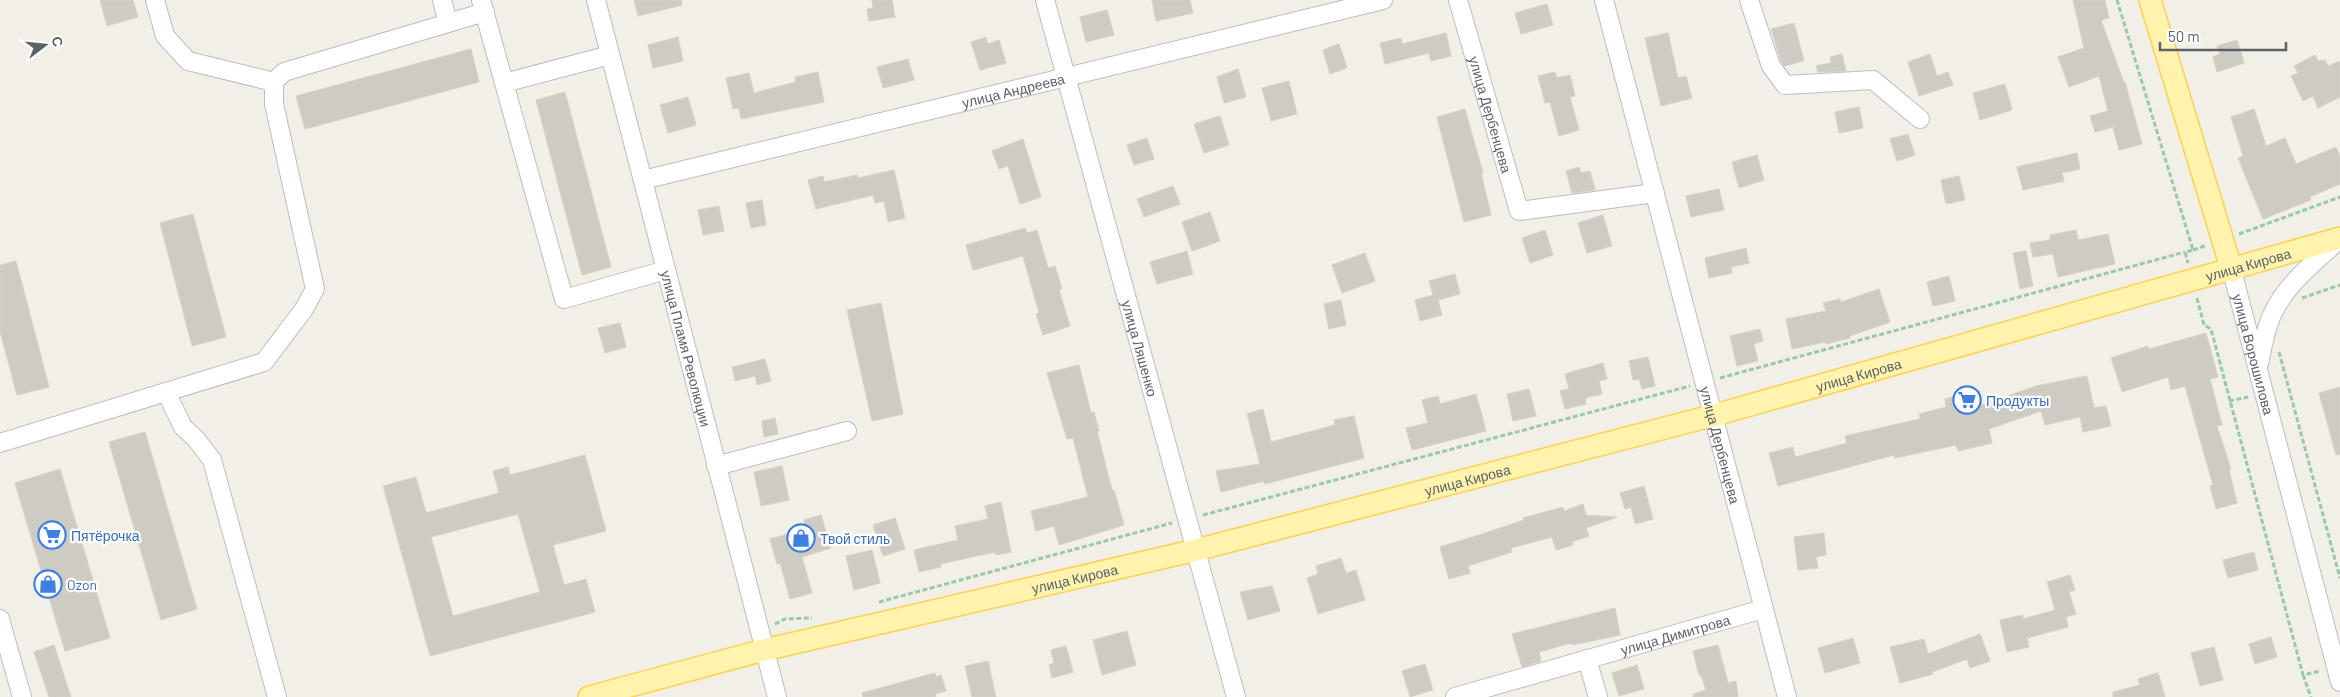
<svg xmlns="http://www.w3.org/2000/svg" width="2340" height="697" font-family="Barlow,sans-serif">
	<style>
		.building { fill: #cecbc4; stroke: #d7d1c3; fill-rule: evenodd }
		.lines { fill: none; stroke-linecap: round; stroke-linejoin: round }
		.minor-casing { stroke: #babdc2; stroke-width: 20 }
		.major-casing { stroke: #ffd051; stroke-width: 24 }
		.path { stroke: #97caa6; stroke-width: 3; stroke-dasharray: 5 2.5; stroke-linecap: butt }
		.minor { stroke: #fff; stroke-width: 18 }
		.major { stroke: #fff3ad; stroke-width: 21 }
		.labels { text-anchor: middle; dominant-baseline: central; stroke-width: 4.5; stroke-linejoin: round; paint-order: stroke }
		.street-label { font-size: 14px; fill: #5d6268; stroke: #fff }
		.shop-label { font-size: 14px; fill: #366cbe; stroke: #fff; text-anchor: start }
	</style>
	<rect width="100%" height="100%" fill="#f1efe6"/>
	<path class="building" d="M100 0H133L138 17 107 26Z
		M634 0H681L682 5 638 16Z
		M872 0H892L895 17 869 21 867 9 873 8Z
		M1152 0H1190L1193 13 1156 21Z
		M2073 0H2105L2109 18 2101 20 2124 83 2125 82 2142 144 2119 150 2113 127 2095 132 2090 116 2108 111 2099 76 2069 87 2058 57 2084 48Z
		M1547 4 1553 25 1521 34 1515 13Z
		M1107 10 1114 35 1086 42 1080 17Z
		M1794 23 1804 61 1784 66 1781 61 1771 29Z
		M1446 33 1451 56 1431 61 1429 53 1385 64 1380 43 1401 38 1402 44Z
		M1668 33 1678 78 1686 76 1692 98 1661 106 1645 38Z
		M678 37 683 61 653 68 648 45Z
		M986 37 988 44 999 40 1006 63 980 70 971 42Z
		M2237 40 2244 63 2217 72 2213 57 2220 54 2217 46Z
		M1339 44 1347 68 1330 74 1323 50Z
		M471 49 479 82 305 129 296 96Z
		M1842 54 1846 71 1818 72 1816 66 1831 63 1830 57Z
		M1930 54 1937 76 1948 72 1953 85 1919 96 1908 62Z
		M2315 55 2318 61 2325 60 2328 66 2340 61V97L2318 108 2313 96 2303 101 2291 76 2298 73 2294 66Z
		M908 59 914 80 883 88 877 67Z
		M1238 69 1246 97 1224 103 1217 77Z
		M818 72 824 102 741 119 739 108 733 109 726 78 749 73 754 93 796 82 795 77Z
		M1555 72 1557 78 1570 75 1575 96 1570 97 1579 130 1559 136 1550 102 1545 103 1538 76Z
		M1289 81 1297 114 1271 121 1262 88Z
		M2005 84 2012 110 1980 120 1973 93Z
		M565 92 611 267 582 275 536 100Z
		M688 97 696 125 668 133 660 105Z
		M1859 107 1863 128 1839 133 1835 112Z
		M1465 109 1483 173H1481L1491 215 1464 222 1437 117Z
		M2254 109 2266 146 2285 138 2296 164 2336 147 2340 157V184L2310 197 2311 200 2263 219 2238 158 2243 156 2231 117Z
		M1220 116 1229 145 1204 153 1194 124Z
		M1908 134 1915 155 1897 161 1890 139Z
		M1147 138 1154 159 1134 165 1127 145Z
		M1023 139 1041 197 1020 204 1008 166 999 169 992 151Z
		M2077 153 2080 169 2062 173 2064 181 2023 190 2017 167Z
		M1757 155 1764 180 1739 188 1732 162Z
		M1579 167 1581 173 1590 171 1595 190 1572 193 1566 171Z
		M894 170 905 218 888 222 884 201 875 203 873 195 816 209 808 180 823 176 824 182 857 175 858 178Z
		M1959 176 1965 200 1946 204 1941 180Z
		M1173 186 1180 204 1144 217 1137 199Z
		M1719 189 1724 210 1691 217 1686 196Z
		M762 200 766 225 751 228 746 203Z
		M719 206 724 231 703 235 698 210Z
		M1210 212 1220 241 1192 251 1182 222Z
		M193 214 226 337 192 346 160 223Z
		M1603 215 1612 246 1587 253 1578 223Z
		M1025 228 1027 233 1037 230 1048 268 1055 266 1062 289 1059 290 1070 326 1043 335 1036 314 1039 313 1023 256 973 270 966 245Z
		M1545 230 1553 255 1530 263 1522 238Z
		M2076 230 2078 240 2108 234 2115 264 2058 277 2053 254 2033 257 2030 243 2050 240V235Z
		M1746 248 1749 263 1731 267 1732 273 1709 278 1705 258Z
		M1187 251 1193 274 1157 284 1150 262Z
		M2026 251 2033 286 2020 289 2013 253Z
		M1365 253 1375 281 1342 293 1332 265Z
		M16 261 49 387 17 395 0 331V265Z
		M1455 274 1460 294 1438 300 1442 315 1420 321 1415 300 1433 295 1429 281Z
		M1949 276 1955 301 1933 306 1927 282Z
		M1879 289 1890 322 1850 336V338L1826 344 1825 342 1792 349 1786 319 1826 311 1823 303 1840 299 1841 302Z
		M1341 300 1346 325 1329 329 1324 304Z
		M881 303 903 414 872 421 847 310Z
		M620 323 626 347 605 353 598 328Z
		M1760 329 1763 341 1754 344 1758 361 1737 366 1730 336Z
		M2206 333 2218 377 2210 379 2222 425 2217 426 2231 469 2229 470 2237 503 2216 509 2210 486 2213 485 2185 386 2171 390 2168 377 2122 392 2111 358 2148 346 2149 349Z
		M1648 357 1655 386 1642 389 1639 379 1633 380 1629 361Z
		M765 359 771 381 757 385 755 376 735 381 732 367Z
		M1603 363 1607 379 1599 381 1602 394 1585 398 1586 404 1565 409 1560 391 1569 389 1565 374Z
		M1079 365 1091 413 1094 412 1099 431H1097L1112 490H1114L1124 525 1059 545 1054 526 1036 531 1031 511 1088 497 1073 438 1067 439 1047 373Z
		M2087 376 2094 408 2106 406 2111 426 2083 432 2080 417 2045 425 2041 411 1989 429 1992 443 1958 451 1956 445 1895 458 1894 455 1778 486 1769 453 1793 447 1795 457 1847 443 1845 436 1920 419 1919 414 1946 407 1945 399 1979 391 1982 405 2036 386Z
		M2340 387V454L2336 455 2319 393Z
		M1529 389 1536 416 1513 421 1507 394Z
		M1476 394 1486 431 1412 450 1406 428 1428 423 1422 400 1438 396 1440 404Z
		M1263 409 1271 442 1335 425 1334 420 1354 416 1364 458 1265 484 1264 481 1221 492 1216 471 1260 464 1247 414Z
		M775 418 778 434 764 437 762 421Z
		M145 432 197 609 161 620 109 442Z
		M585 455 606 531 553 545 564 585 586 579 595 612 430 656 383 486 416 477 426 513 499 493 493 471 508 467 510 475ZM518 514 540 592 453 616 431 537Z
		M782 466 789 500 761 506 754 472Z
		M60 469 110 638 65 651 15 483Z
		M1644 486 1653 519 1635 524 1631 507 1625 509 1620 493Z
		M1001 502 1011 552 996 555 995 552 940 564 941 567 919 572 914 550 958 540 955 526 988 519 985 506Z
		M1583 504 1586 515 1617 517 1586 528 1589 536 1572 542 1573 545 1556 550 1552 537 1511 548 1512 552 1468 566 1470 573 1449 579 1440 547 1482 534 1524 520 1523 518 1563 507 1564 511Z
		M821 515 831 548 802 557 812 593 790 599 780 563 777 564 770 539 806 529 804 520Z
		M895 518 905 549 883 556 873 525Z
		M1824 533 1826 555 1816 557 1818 568 1798 570 1794 537Z
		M872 550 880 583 854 590 846 556Z
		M2254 552 2258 570 2228 578 2223 560Z
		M1341 558 1346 573 1356 570 1365 600 1318 614 1307 578 1318 574 1316 566Z
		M2070 575 2075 590 2069 592 2076 614 2066 617 2068 627 2027 638 2029 647 2007 652 2000 620 2023 615V619L2055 610 2047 582Z
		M1272 586 1280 611 1248 620 1240 592Z
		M1615 608 1620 635 1572 645 1571 643 1539 652 1541 661 1522 667 1512 634Z
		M1127 631 1136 665 1102 675 1093 640Z
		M1980 634 1990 661 1970 668 1967 659 1932 672 1933 674 1900 683 1890 647 1924 639 1928 654Z
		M2271 637 2277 657 2255 664 2249 644Z
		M1853 638 1860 663 1825 673 1818 648Z
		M54 645 71 697H49L34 652Z
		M1718 645 1728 683 1736 681 1738 697H1693V694L1706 690 1701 675H1699L1693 651Z
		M1066 646 1073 672 1052 678 1049 665 1054 663 1051 650Z
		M2214 647 2223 680 2200 686 2191 653Z
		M988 661 996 697H972L965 666Z
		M1425 664 1433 690 1410 697 1402 671Z
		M1637 665 1644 689 1619 696 1612 673Z
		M935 673 936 677 941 675 946 691 935 694 936 697H863L862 693Z
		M2158 673 2165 697H2113V692L2140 685 2138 679Z"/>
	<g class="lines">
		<g class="minor-casing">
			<g id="minor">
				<path d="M155 0 165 36 188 61 274 82"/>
				<path d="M442 0 448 23"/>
				<path d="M481 0 564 299 666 270"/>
				<path id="s1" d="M596 0 777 697"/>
				<path id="s2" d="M1045 0 1236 697"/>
				<path id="s3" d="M1458 0 1519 211 1655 193"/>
				<path id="s4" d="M1604 0 1787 697"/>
				<path d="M1749 0 1771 66 1785 85 1873 80 1920 119"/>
				<path d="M504 83 610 55"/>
				<path id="s5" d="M643 180 1383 0"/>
				<path id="s6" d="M2232 271 2340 682"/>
				<path d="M2259 364C2263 345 2266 325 2276 307 2290 281 2318 259 2340 239"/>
				<path d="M166 392 183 427 196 439 212 460 277 697"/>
				<path d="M0 443 264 362 304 309 315 289 274 104V82L284 72 485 12"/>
				<path d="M716 466 847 431"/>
				<path d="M0 619 22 697"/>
				<path d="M1587 659 1598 697"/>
				<path id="s7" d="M1455 697 1763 609"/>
			</g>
		</g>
		<g class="major-casing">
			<g id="major">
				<path d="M2150 0 2232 271"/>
				<path id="s8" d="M589 697 764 650 1196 550 1715 415 2340 238"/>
			</g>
		</g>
		<path class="path" d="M2117 0 2193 250 2185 252 2188 263
			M2239 234 2340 197
			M2193 250 2207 245
			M2197 298 2204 325 2211 329 2303 675 2320 671
			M2302 298 2340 285
			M2279 352 2340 578
			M1720 378 2185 252
			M2229 401 2248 397
			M1203 515 1690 386
			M879 602 1172 523
			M775 624 785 619 812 618
			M2303 675 2311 697"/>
		<use href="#minor" class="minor"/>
		<use href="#major" class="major"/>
	</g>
	<defs>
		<g id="supermarket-ring" transform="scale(1.4375)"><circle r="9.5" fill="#fff" stroke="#3f7fe0" stroke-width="1.5"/><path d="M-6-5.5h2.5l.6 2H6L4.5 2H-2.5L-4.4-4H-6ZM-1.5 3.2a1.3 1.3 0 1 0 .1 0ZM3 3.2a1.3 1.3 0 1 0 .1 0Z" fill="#3f7fe0"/></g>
		<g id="shop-ring" transform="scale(1.4375)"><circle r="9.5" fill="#fff" stroke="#3f7fe0" stroke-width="1.5"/><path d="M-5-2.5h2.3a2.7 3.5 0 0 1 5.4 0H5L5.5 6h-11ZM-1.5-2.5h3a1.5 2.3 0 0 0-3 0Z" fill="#3f7fe0"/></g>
	</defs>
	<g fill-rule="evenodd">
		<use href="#supermarket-ring" x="1967" y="400"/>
		<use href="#supermarket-ring" x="52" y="535"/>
		<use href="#shop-ring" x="801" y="538"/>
		<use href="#shop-ring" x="48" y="584"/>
	</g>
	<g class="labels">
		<g class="street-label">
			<text stroke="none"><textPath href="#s5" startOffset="381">улица Андреева</textPath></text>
			<text stroke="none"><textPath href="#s3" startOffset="119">улица Дербенцева</textPath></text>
			<text stroke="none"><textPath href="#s8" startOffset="1715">улица Кирова</textPath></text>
			<text stroke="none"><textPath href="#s1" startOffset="360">улица Пламя Революции</textPath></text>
			<text stroke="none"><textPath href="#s2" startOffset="361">улица Ляшенко</textPath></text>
			<text stroke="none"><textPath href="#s6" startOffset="86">улица Ворошилова</textPath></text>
			<text stroke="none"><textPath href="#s8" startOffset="1310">улица Кирова</textPath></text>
			<text stroke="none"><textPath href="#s4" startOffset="460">улица Дербенцева</textPath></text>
			<text stroke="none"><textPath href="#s8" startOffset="905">улица Кирова</textPath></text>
			<text stroke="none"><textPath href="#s8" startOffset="500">улица Кирова</textPath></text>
			<text stroke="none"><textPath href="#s7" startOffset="229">улица Димитрова</textPath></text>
		</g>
		<g class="shop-label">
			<text x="1986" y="400">Продукты</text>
			<text x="71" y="535">Пятёрочка</text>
			<text x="820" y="538">Твой стиль</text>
			<text x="67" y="584">Ozon</text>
		</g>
	</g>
	<g transform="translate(45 45) rotate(74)" stroke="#ffffff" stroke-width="4" paint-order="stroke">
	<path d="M0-4L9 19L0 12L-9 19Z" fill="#5d6268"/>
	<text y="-8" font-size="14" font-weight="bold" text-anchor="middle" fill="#5d6268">С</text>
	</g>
	<path d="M2160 42v8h126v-8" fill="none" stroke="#5d6268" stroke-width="2.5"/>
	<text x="2168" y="42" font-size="15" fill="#5d6268" stroke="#ffffff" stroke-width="4" paint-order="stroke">50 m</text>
</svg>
